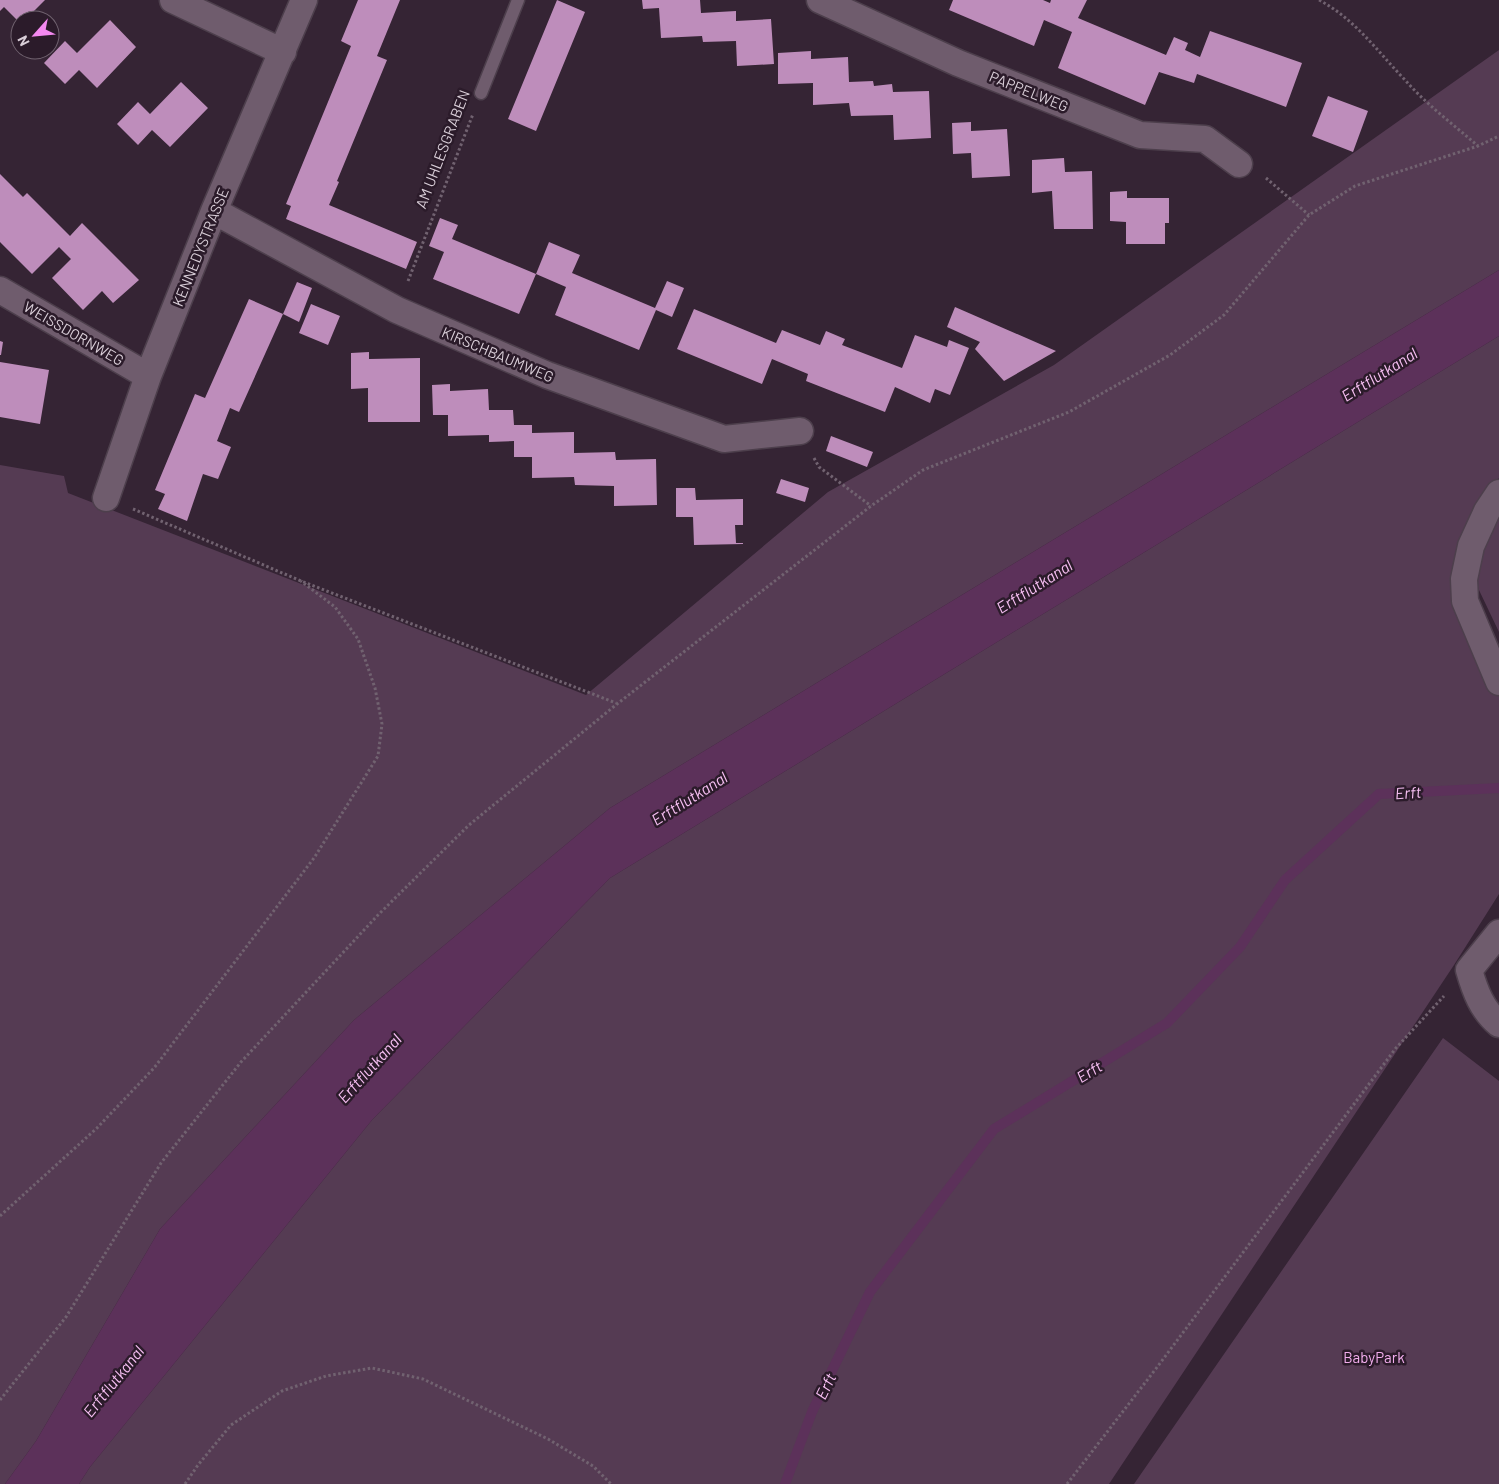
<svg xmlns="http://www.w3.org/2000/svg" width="1499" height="1484" font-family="Barlow,sans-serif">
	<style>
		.green { fill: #553b53 }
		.water { fill: #5c315a }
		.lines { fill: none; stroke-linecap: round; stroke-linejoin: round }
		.stream { stroke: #5c315a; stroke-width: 10 }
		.building { fill: #be8dbb }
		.service-casing { stroke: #4d3f4c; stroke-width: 15 }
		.minor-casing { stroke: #4d3f4c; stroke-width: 29 }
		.path { stroke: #716270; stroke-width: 3; stroke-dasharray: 2.5 2.5; stroke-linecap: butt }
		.service { stroke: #6f5c6d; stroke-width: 12 }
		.minor { stroke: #6f5c6d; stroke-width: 26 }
		.labels { text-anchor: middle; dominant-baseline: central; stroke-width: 5; stroke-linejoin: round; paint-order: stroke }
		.street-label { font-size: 15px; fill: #dacfd9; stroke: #2b1b2a }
		.park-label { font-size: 15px; fill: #f3aeee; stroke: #2b1b2a }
		.water-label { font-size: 16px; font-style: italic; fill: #f8c0f4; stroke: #2b1b2a }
	</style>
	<rect width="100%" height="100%" fill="#352434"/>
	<path class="green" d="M1499 50V270L610 808 354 1020 160 1229 36 1441 5 1484H0V465L64 476 68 493 586 695 828 492 1054 365Z
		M1499 336V478L1493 484 1461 540 1499 693V894L1454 965 1109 1484H79L90 1467 372 1120 610 878Z
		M1499 506V632L1478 588 1475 568Z
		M1443 1038 1499 1081V1484H1134Z"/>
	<path class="water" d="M1499 270V336L610 878 372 1120 90 1467 79 1484H5L36 1441 160 1229 354 1020 610 808Z"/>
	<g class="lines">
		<path class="stream" d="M785 1484 812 1412 870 1292 994 1129 1167 1023 1240 947 1285 880 1379 794 1499 788"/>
	</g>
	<path class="building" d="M0 0H45L25 20H20V23L4 7 0 11Z
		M358 0H400L377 56 387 60 337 181 339 182 329 205 417 242 406 269 286 219 291 206 286 204 351 46 341 41Z
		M557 0 585 12 536 131 508 119Z
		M642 0H700L701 13 736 11V21L771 19 774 64 737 66 736 41 703 42 702 36 661 38 659 8 643 9Z
		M953 0H1043L1050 3 1051 0H1087L1078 18 1166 55 1174 37 1188 43 1185 50 1200 57 1210 31 1302 63 1286 107 1197 74 1194 83 1159 72 1145 105 1058 68 1072 32 1044 20 1034 46 949 10Z
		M110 20 136 47 97 88 79 70 65 84 44 63 65 41 77 53Z
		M811 51V59L848 57 849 82 873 81 874 86 892 84 893 92 929 91 931 138 894 140 893 115 851 116 849 103 813 105V83L778 84V53Z
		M181 82 208 108 170 147 152 130 138 145 117 124 138 102 150 114Z
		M1328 96 1368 111 1353 152 1312 136Z
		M971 122V131L1007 129 1010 176 972 178 971 153 953 154 952 123Z
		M1064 158 1065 172 1092 171 1093 229H1054L1052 191 1032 193V160Z
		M0 174 23 197 27 193 70 236 82 223 139 280 113 303 102 291 83 310 52 278 71 259 59 247 32 274 0 242Z
		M1127 191V198H1169V223H1165V244H1126V222L1110 221V192Z
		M440 218 458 225 452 239 536 274 549 242 580 255 572 273 655 308 667 281 684 288 672 317 656 310 639 350 555 315 566 287 536 274 519 314 433 279 444 252 429 246Z
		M297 282 312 288 299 322 283 314Z
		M249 299 283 314 239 412 230 408 217 441 231 447 218 479 203 474 187 521 158 509 165 494 155 490 195 394 205 398Z
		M311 304 340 316 328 345 299 333Z
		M955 307 1056 351 1004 381 975 349 980 342 947 327Z
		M694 309 776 343 782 330 820 345 826 331 845 339 842 345 902 368 915 335 947 347 949 340 969 348 950 395 935 389 930 403 895 387 885 412 806 381 808 374 772 359 762 384 677 349Z
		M0 341 3 342 1 355H0Z
		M369 352V359L420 358V422H368V388L351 389V353Z
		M0 362 49 370 40 424 0 417Z
		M450 384V391L488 389 489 410H513L514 425H532V433L574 432V453L615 452 616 460 656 459 657 505 614 506V486L575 485 574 477 532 478V457H514V441L489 442V435L448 436V415H433L432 385Z
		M831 436 873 452 867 467 826 451Z
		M781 479 809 488 805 502 776 493Z
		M676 488H695L696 500 743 499V525H735L736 543H743V544L694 545 693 517H676Z"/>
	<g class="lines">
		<g class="service-casing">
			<path id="service" d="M481 93 518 0"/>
		</g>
		<g class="minor-casing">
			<path id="minor" d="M173 0 283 52
				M820 0 958 63 1140 135 1205 139 1239 164
				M214 211 397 310 547 375 724 439 800 431
				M0 290 148 376
				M1499 493 1487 511 1471 546 1464 579 1465 601 1499 682
				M106 498 148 376 214 211 304 0
				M1499 933 1469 970C1475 991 1482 1010 1499 1024"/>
		</g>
		<path class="path" d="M1319 0C1355 19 1378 52 1406 81 1427 105 1454 125 1478 146
			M1266 178 1309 215
			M408 281 473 114
			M814 458 819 467 871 506
			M133 509 301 581 616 703
			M0 1216 97 1128 154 1068 314 858 378 756 382 724 375 688 358 639 335 607 301 581
			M0 1400 66 1317 161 1163 241 1062 378 915 469 825 617 704 871 506 923 470 1069 412 1170 355 1224 315 1309 215 1355 186 1478 146 1499 136
			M185 1484 198 1465 231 1425 282 1391 326 1376 372 1368 423 1379 548 1439 593 1466 611 1484
			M1067 1484 1158 1366 1396 1048 1444 996"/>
		<use href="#service" class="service"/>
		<use href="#minor" class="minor"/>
	</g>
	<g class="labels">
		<g class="street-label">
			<text transform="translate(1029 91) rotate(22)">PAPPELWEG</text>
			<text transform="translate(442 149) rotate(-69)">AM UHLESGRABEN</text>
			<text transform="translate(200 247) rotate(-68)">KENNEDYSTRASSE</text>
			<text transform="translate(74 333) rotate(30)">WEISSDORNWEG</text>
			<text transform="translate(498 354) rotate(23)">KIRSCHBAUMWEG</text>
		</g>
		<g class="park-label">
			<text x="1374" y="1357">BabyPark</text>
		</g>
		<g class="water-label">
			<text transform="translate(1379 374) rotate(-32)">Erftflutkanal</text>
			<text transform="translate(1034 586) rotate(-32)">Erftflutkanal</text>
			<text transform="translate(1408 792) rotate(-3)">Erft</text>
			<text transform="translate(689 798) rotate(-32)">Erftflutkanal</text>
			<text transform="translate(369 1068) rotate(-48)">Erftflutkanal</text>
			<text transform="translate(1089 1071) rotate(-31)">Erft</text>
			<text transform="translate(113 1381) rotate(-51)">Erftflutkanal</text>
			<text transform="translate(825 1386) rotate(-64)">Erft</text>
		</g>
	</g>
	<g transform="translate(35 35) rotate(243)"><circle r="24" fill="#2b1b2a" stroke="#716370"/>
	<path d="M0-4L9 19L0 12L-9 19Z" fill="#f489f0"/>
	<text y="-8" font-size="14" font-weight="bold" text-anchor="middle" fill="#dacfd9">N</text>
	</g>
</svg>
